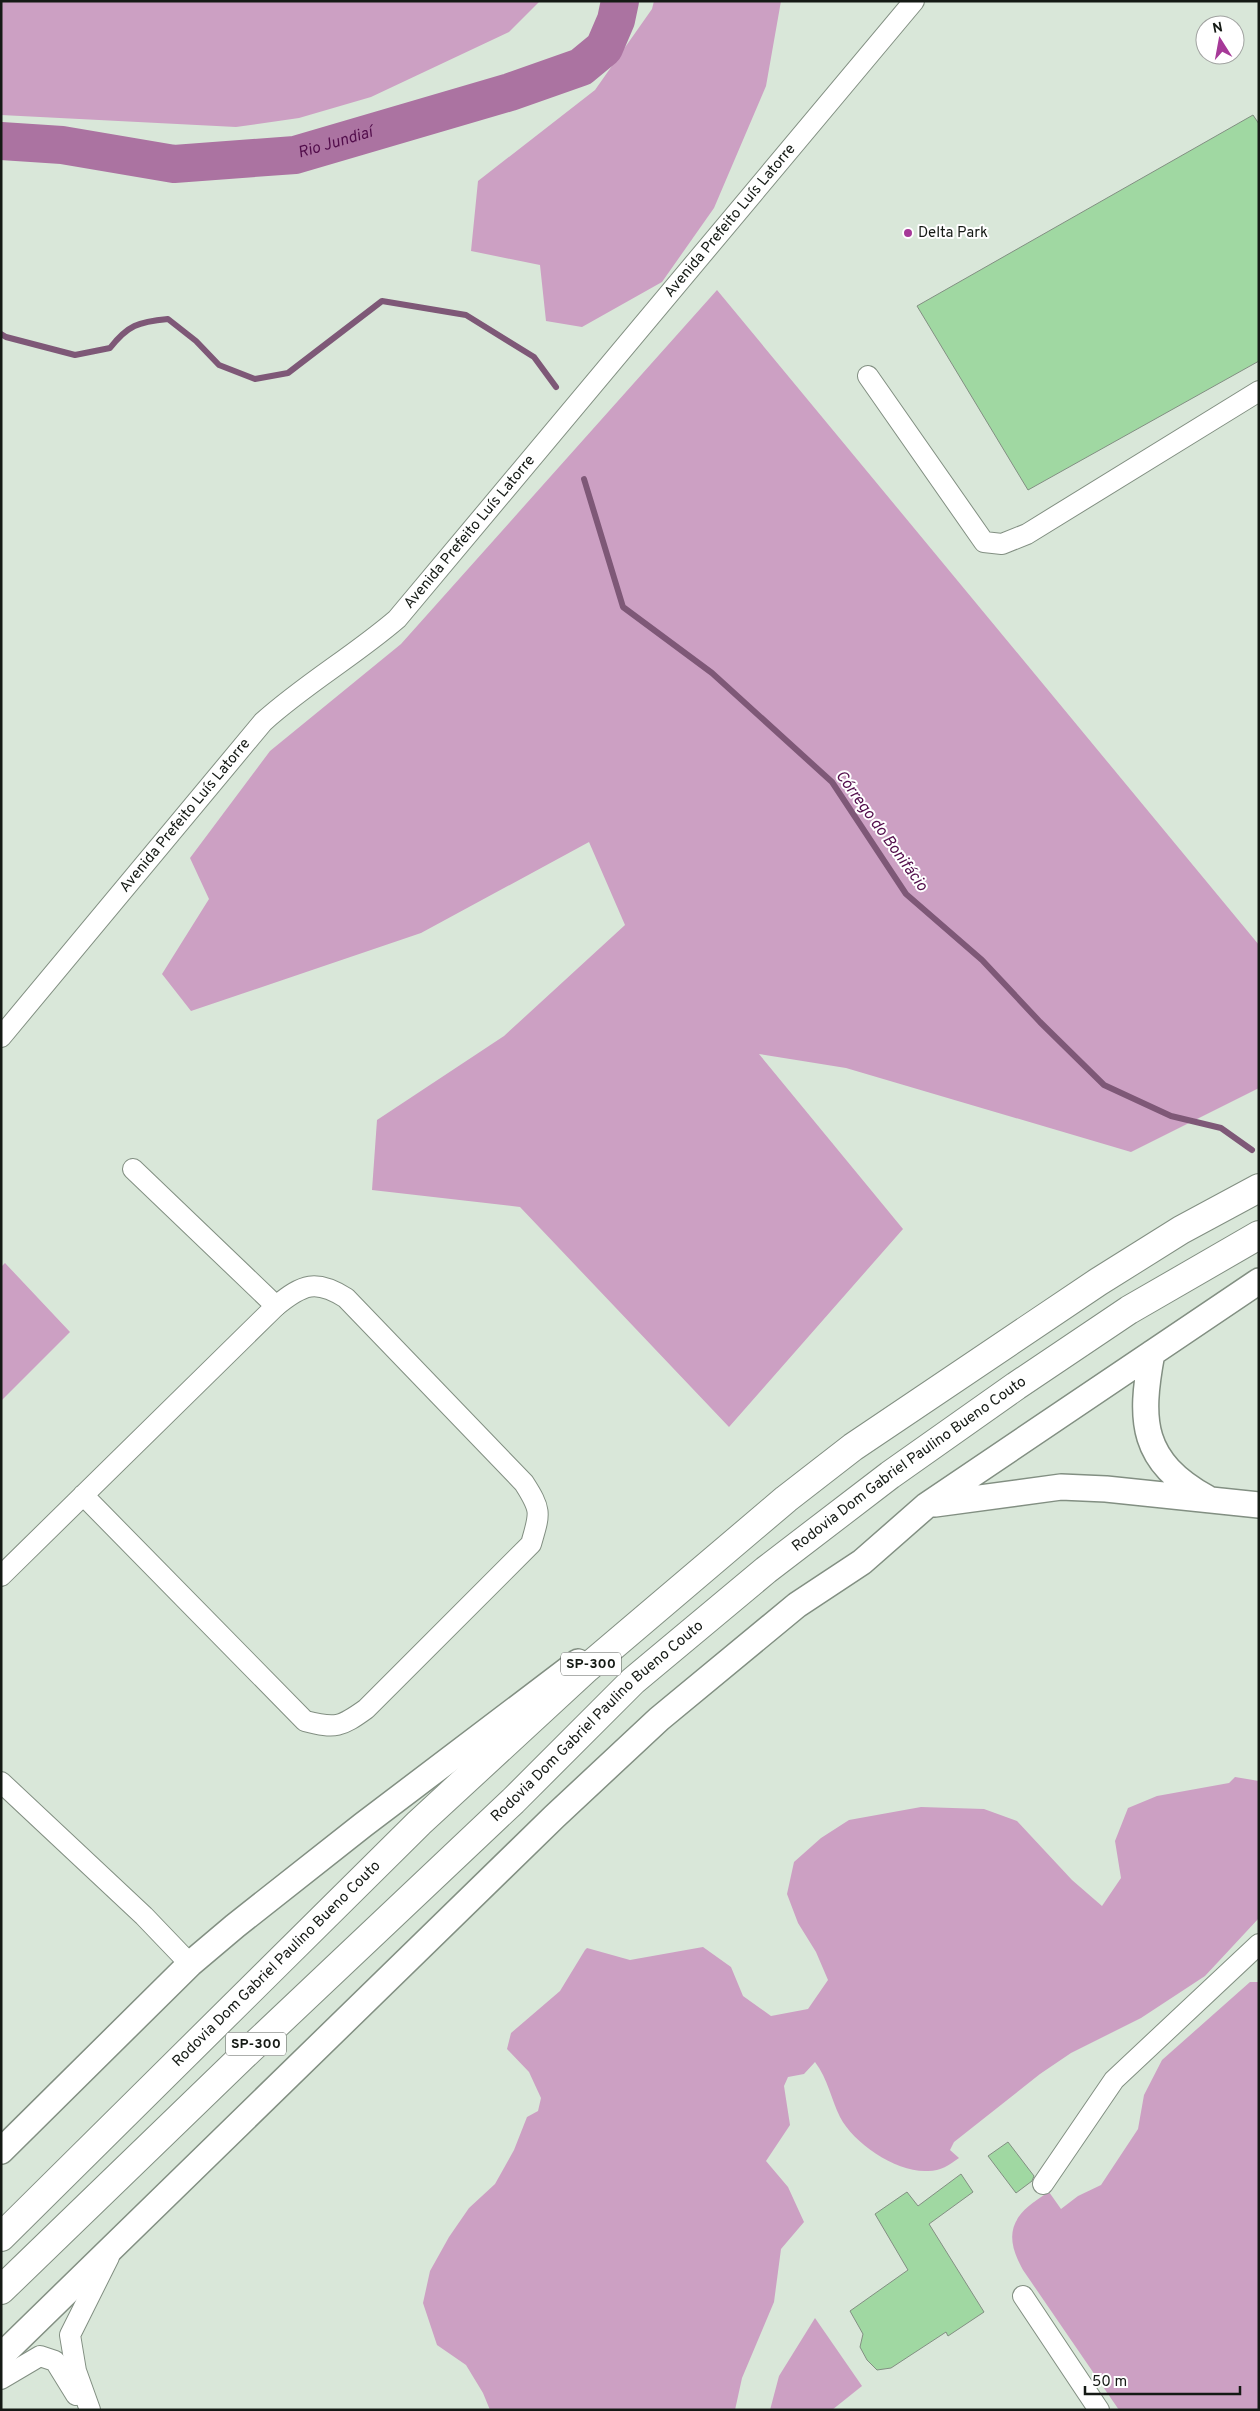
<svg xmlns="http://www.w3.org/2000/svg" width="1260" height="2411" font-family="Overpass,sans-serif">
	<style>
		.green { fill: #cca0c3 }
		.lines { fill: none; stroke-linecap: round; stroke-linejoin: round }
		.stream { stroke: #7e5877; stroke-width: 6 }
		.river { stroke: #ab73a1; stroke-width: 38 }
		.building { fill: #a0d8a2; stroke: #828f82 }
		.minor-casing { stroke: #828f82; stroke-width: 22 }
		.major-casing { stroke: #828f82; stroke-width: 28 }
		.highway-casing { stroke: #828f82; stroke-width: 30 }
		.minor { stroke: #fff; stroke-width: 20 }
		.major { stroke: #fff; stroke-width: 25 }
		.highway { stroke: #fff; stroke-width: 28 }
		.poi-dot { fill: #a63998; stroke: #fff; stroke-width: 2 }
		.labels { text-anchor: middle; dominant-baseline: central; stroke-width: 4; stroke-linejoin: round; paint-order: stroke }
		.shield { fill: #fff; stroke: #5b5f5b; stroke-width: 1 }
		.shield-label { font-size: 14px; font-weight: bold; fill: #151a15 }
		.street-label { font-size: 15px; fill: #151a15; stroke: #fff }
		.poi-label { font-size: 15px; fill: #151a15; stroke: #fff; text-anchor: start }
		.water-label { font-size: 16px; font-style: italic; fill: #520d4b; stroke: #fff }
	</style>
	<rect width="100%" height="100%" fill="#d9e7d9"/>
	<path class="green" d="M1 1H540L509 32 371 97 299 118 236 127 1 115Z
		M654 1H781L766 86 714 208 662 282 582 327 546 321 540 265 471 251 478 181 595 90 652 9Z
		M717 290 1259 945V1088L1131 1152 846 1068 759 1054 903 1229 729 1427 520 1207 372 1190 377 1120 504 1036 625 925 589 842 421 933 191 1011 162 974 209 899 190 858 270 751 401 644Z
		M5 1263 70 1332 1 1401V1267Z
		M1235 1777 1259 1781V1918L1205 1976 1141 2018 1071 2053 1040 2074 954 2142 950 2150 959 2158C949 2165 941 2171 928 2171 897 2173 854 2144 840 2117 831 2099 828 2079 815 2062L804 2074 788 2077 784 2086 790 2125 766 2161 788 2187 804 2222 781 2249 774 2302 742 2378 735 2410H490L483 2393 466 2365 437 2345 423 2303 430 2271 449 2237 469 2208 495 2184 514 2150 527 2117 538 2111 541 2098 529 2072 507 2049 511 2033 560 1991 585 1950 587 1948 630 1960 703 1947 731 1967 743 1996 771 2016 808 2009 828 1980 816 1952 798 1923 787 1894 794 1862 821 1838 849 1820 921 1807 984 1809 1017 1821 1072 1880 1102 1906 1121 1878 1115 1841 1128 1808 1157 1796 1229 1783Z
		M1250 1982H1259V2410H1119L1023 2270C1001 2231 1014 2213 1049 2192L1061 2209 1078 2196 1101 2185 1138 2129 1144 2095 1162 2060Z
		M815 2318 862 2386 832 2410H770L779 2376Z"/>
	<g class="lines">
		<path class="stream" d="M1 334 6 337 75 355 110 348C128 325 138 322 168 319L196 341 219 365 255 379 288 373 382 301 466 315 534 357 556 387
			M584 479 623 607 712 673 832 782 906 894 982 960 1040 1022 1104 1085 1171 1116 1221 1128 1252 1150"/>
		<path class="river" id="s1" d="M1 141 62 145 174 164 295 155 510 92 581 67 604 48 616 20 620 1"/>
	</g>
	<path class="building" d="M1253 115 1259 124V361L1028 490 917 306Z
		M1008 2142 1034 2176 1032 2181 1016 2193 988 2156Z
		M961 2174 973 2192 929 2224 984 2312 948 2336 946 2332 891 2368 877 2370 867 2360 860 2347 863 2334 850 2311 908 2270 875 2214 907 2192 918 2206Z"/>
	<g class="lines">
		<g class="minor-casing">
			<g id="minor">
				<path d="M868 376 984 542 1002 544 1027 534 1259 391"/>
				<path id="s2" d="M1 1037 263 722C305 684 354 656 397 619L914 1"/>
				<path d="M133 1169 276 1306"/>
				<path d="M1 1576 276 1306C303 1284 316 1279 346 1298L524 1483C542 1511 540 1513 531 1544L366 1709C341 1727 336 1729 305 1721L83 1495"/>
				<path d="M1 1782 144 1916 190 1964"/>
				<path d="M1043 2184 1114 2080 1259 1944"/>
				<path d="M1023 2296 1099 2410"/>
				<path d="M1 2379 40 2356 55 2361 76 2395"/>
				<path d="M90 2410 76 2371 70 2335 109 2257"/>
			</g>
		</g>
		<g class="major-casing">
			<path id="major" d="M1152 1353C1139 1422 1141 1461 1207 1498
				M935 1504 1061 1487 1106 1489 1259 1505
				M1 2151 190 1964 235 1926 363 1825 578 1662
				M1 2356 554 1817 659 1719 797 1605 862 1562 927 1505 1259 1281"/>
		</g>
		<g class="highway-casing">
			<g id="highway">
				<path id="s3" d="M1 2237 419 1823 587 1668 786 1499 853 1447 1098 1282 1181 1230 1259 1188"/>
				<path id="s4" d="M1 2290 242 2057 513 1801 633 1681 766 1570 890 1475 1016 1386 1129 1310 1259 1235"/>
			</g>
		</g>
		<use href="#minor" class="minor"/>
		<use href="#major" class="major"/>
		<use href="#highway" class="highway"/>
	</g>
	<circle class="poi-dot" cx="908" cy="233" r="5"/>
	<g class="labels">
		<g class="shield">
			<rect x="561" y="1652.5" width="60" height="23" rx="4"/>
			<rect x="226" y="2032.5" width="60" height="23" rx="4"/>
		</g>
		<g class="shield-label">
			<text x="591" y="1664">SP-300</text>
			<text x="256" y="2044">SP-300</text>
		</g>
		<g class="street-label">
			<text stroke="none"><textPath href="#s2" startOffset="1098">Avenida Prefeito Luís Latorre</textPath></text>
			<text stroke="none"><textPath href="#s2" startOffset="692">Avenida Prefeito Luís Latorre</textPath></text>
			<text stroke="none"><textPath href="#s2" startOffset="288">Avenida Prefeito Luís Latorre</textPath></text>
			<text stroke="none"><textPath href="#s4" startOffset="1229">Rodovia Dom Gabriel Paulino Bueno Couto</textPath></text>
			<text stroke="none"><textPath href="#s4" startOffset="824">Rodovia Dom Gabriel Paulino Bueno Couto</textPath></text>
			<text stroke="none"><textPath href="#s3" startOffset="388">Rodovia Dom Gabriel Paulino Bueno Couto</textPath></text>
		</g>
		<g class="poi-label">
			<text x="918" y="233">Delta Park</text>
		</g>
		<g class="water-label">
			<text stroke="none"><textPath href="#s1" startOffset="338">Rio Jundiaí</textPath></text>
			<text transform="translate(881 831) rotate(54)">Córrego do Bonifácio</text>
		</g>
	</g>
	<rect width="1260" height="2411" fill="none" stroke="#151a15" stroke-width="5"/>
	<g transform="translate(1220 40) rotate(349)"><circle r="24" fill="#ffffff" stroke="#a1a3a1"/>
	<path d="M0-4L9 19L0 12L-9 19Z" fill="#a63998"/>
	<text y="-8" font-size="14" font-weight="bold" text-anchor="middle" fill="#151a15">N</text>
	</g>
	<path d="M1085 2386v8h155v-8" fill="none" stroke="#151a15" stroke-width="2.5"/>
	<text x="1092" y="2386" font-size="15" fill="#151a15" stroke="#ffffff" stroke-width="4" paint-order="stroke">50 m</text>
</svg>
